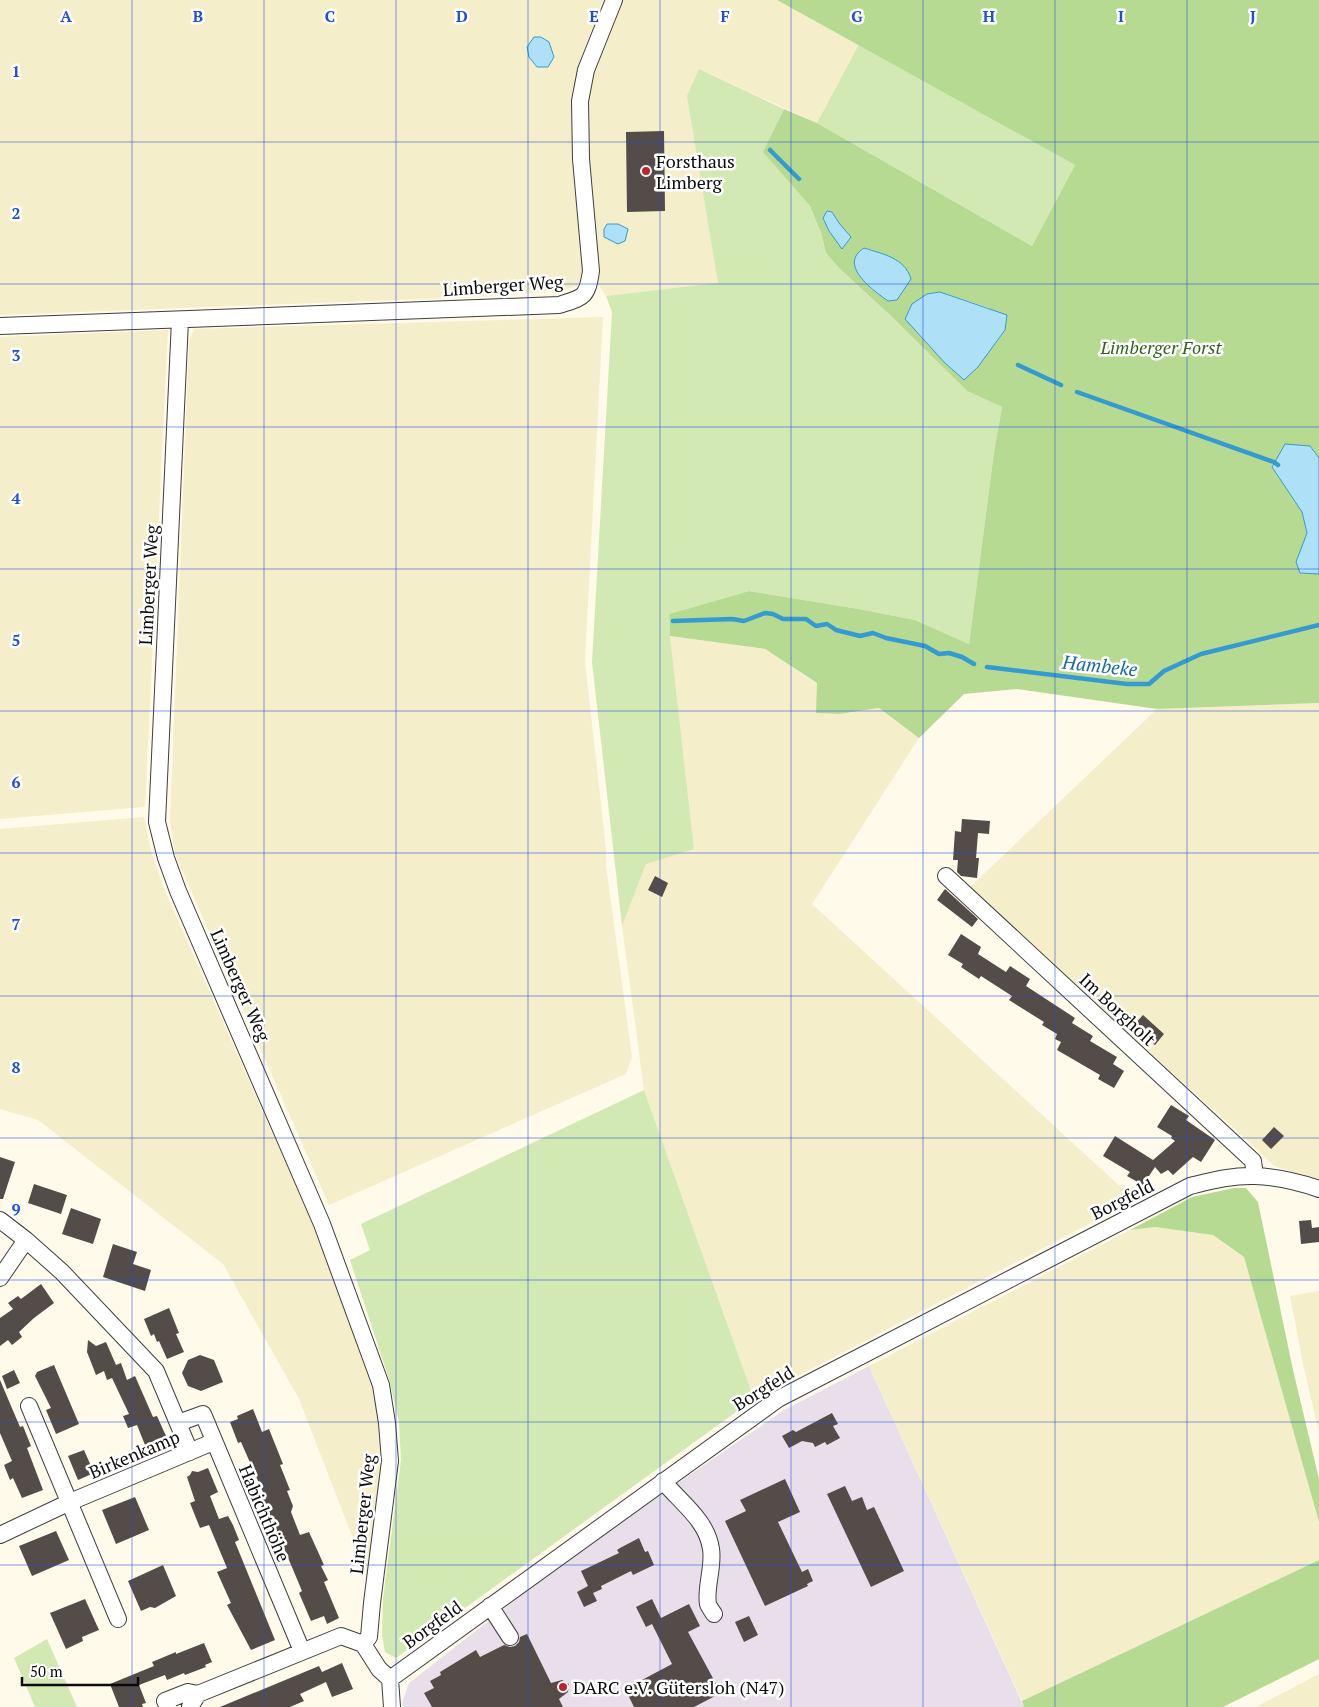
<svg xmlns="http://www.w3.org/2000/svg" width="1319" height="1707" font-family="'PT Serif',serif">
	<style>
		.industrial { fill: #e9dfeb }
		.farmland { fill: #f5eeca }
		.green { fill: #d3e9b4 }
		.forest { fill: #b7da93; fill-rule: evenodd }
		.water { fill: #aee0f7; stroke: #349acf }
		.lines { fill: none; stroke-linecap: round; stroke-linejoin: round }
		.stream { stroke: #349acf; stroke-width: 4.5 }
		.building { fill: #544c48 }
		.minor-casing { stroke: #3e3e3e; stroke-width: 18 }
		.minor { stroke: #fff; stroke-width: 16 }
		.grid { fill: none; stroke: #1d4ed8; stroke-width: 1; stroke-opacity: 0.55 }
		.poi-dot { fill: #bd2233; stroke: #fff; stroke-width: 2 }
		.labels { text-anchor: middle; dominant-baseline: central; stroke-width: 5; stroke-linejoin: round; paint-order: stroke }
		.poi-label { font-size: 18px; fill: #0b0b0b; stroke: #fff; text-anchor: start }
		.street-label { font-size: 18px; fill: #0b0b0b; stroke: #fff }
		.park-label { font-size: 18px; font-style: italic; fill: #2f631c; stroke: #fff }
		.water-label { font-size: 19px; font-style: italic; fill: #146a9e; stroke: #fff }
		.grid-label { font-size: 16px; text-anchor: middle; font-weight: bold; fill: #1d4ed8; stroke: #fff; stroke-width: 5; stroke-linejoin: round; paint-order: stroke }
	</style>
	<rect width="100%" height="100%" fill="#fffaea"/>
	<path class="industrial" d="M869 1366 1024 1707H404L402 1703 409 1683 572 1556 784 1410Z"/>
	<path class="farmland" d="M0 0H603L580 60 571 98 573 162 585 271 577 286 560 291 475 297 0 315Z
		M618 0H777L859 44 817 123 699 69 718 284 606 296 598 284 591 217 583 98Z
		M603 317 585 661 606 849V866L632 1057 626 1074 329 1205 175 854 170 822 189 341 194 329Z
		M168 330 145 807 0 819V337Z
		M670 636 765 649 817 684V713L839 714 879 708 919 738 812 904 1135 1200 754 1399 644 1090 622 926 646 863 694 849Z
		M1319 703V1180L1274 1166 1249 1142 968 889 1157 709Z
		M144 817 151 851 165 891 312 1223 362 1348 381 1413 385 1456 368 1577 299 1399 223 1264 38 1120 0 1109V829Z
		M1155 1227 1213 1235 1244 1257 1319 1522V1560L1022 1701 869 1366 1130 1230Z
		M1319 1291V1432L1304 1369 1290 1296Z
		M1319 1674V1707H1256Z"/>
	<path class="green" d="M859 44 1075 165 1032 246 817 123Z
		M699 69 784 109 764 152 810 206 821 233 826 253 839 268 892 317 967 391 1002 407 994 452 969 644 915 620 859 609 749 591 669 614 670 636 694 849 646 864 622 926 592 662 612 312 606 296 718 283 687 96Z
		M644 1090 754 1399 396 1658 385 1652 382 1635 383 1598 401 1460 399 1422 389 1379 350 1260 370 1250 361 1224Z
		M47 1639 77 1707H35L14 1658Z"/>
	<path class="forest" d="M777 0H1319V458L1310 446 1272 467 1302 512 1307 533 1296 562 1300 573 1319 574V703L1157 709 1017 689 964 694 919 738 879 708 839 714 816 713 817 683 765 649 670 636 669 614 749 591 859 609 915 620 969 644 994 452 1002 407 967 391 892 317 839 268 826 253 821 233 810 206 763 152 784 109 817 123 1032 246 1075 165ZM827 211 832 212 839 223 851 237 842 248 829 231 823 218ZM940 292 989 308 1005 330 964 380 944 362 906 319 927 294Z
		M1234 1188H1246L1258 1202 1293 1370 1319 1479V1522L1244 1257 1213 1235 1155 1227 1130 1230 1192 1197Z
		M1319 1560V1659L1223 1707H1024L1022 1701Z"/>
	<path class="water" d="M534 37H541L549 42 554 57 548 67H537L529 57 527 47Z
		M827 211 832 212 839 223 851 237 842 249 829 231 823 218Z
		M607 224H618L628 229 625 241 618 244 604 237V229Z
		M864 248C883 254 905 258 911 279L897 300 888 301C874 291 837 265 864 248Z
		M940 292 1007 315 1005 330 978 367 964 380 944 362 905 319 912 304 927 294Z
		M1285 444 1310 446 1319 458V574L1300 573 1296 562 1307 533 1302 512 1272 467Z"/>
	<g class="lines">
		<path class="stream" d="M770 150 799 179
			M1018 365 1061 385
			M1077 392 1274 462 1278 465
			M673 621 732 619 744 621 765 613 773 614 783 619H806L816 626 827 624 836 630 860 636 873 633 886 638 925 646 939 654 949 653 962 657 974 664
			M987 667 1127 684H1149L1164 671 1201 654 1319 625"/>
	</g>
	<path class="building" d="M664 131 665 211 627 212 626 132Z
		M962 819 990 821 989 834 978 833 976 858H979L977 878 961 876 957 872 958 860H953L955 831 961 832Z
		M655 876 668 883 662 897 648 890Z
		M945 889 978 919 972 927 937 900Z
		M961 934 981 947 978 954 1006 972 1010 966 1030 979 1026 986 1075 1018 1072 1023 1093 1036 1090 1041 1117 1057 1113 1064 1124 1071 1114 1088 1098 1079 1100 1075 1057 1050 1061 1042 1055 1039 1057 1034 1042 1025 1044 1022 1009 1000 1012 996 981 976 979 979 961 967 963 964 948 955Z
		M1143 1015 1164 1034 1155 1045 1133 1026Z
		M1171 1105 1189 1116 1186 1120 1215 1140 1201 1162 1193 1157 1173 1175 1168 1170 1161 1174 1155 1167 1143 1185 1127 1176 1130 1172 1103 1156 1115 1136 1153 1160 1175 1141 1171 1138 1172 1136 1157 1127Z
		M1274 1127 1284 1136 1271 1149 1262 1140Z
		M0 1157 15 1162 3 1199H0Z
		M34 1184 67 1195 61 1214 28 1203Z
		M71 1208 101 1219 93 1244 62 1234Z
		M1311 1220 1312 1228 1319 1227V1242L1301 1244 1299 1221Z
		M113 1244 137 1252 133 1264 151 1270 145 1291 103 1277Z
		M41 1284 54 1303 34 1318 19 1332 22 1337 12 1345 8 1340 0 1346V1318L13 1309 8 1303 18 1296 21 1299Z
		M169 1308 179 1333 176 1334 184 1352 167 1359 159 1341 157 1342 154 1334 151 1336 144 1319Z
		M88 1340 96 1346 106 1342 116 1365 121 1363 127 1380 135 1376 153 1417 157 1416 166 1436 145 1445 137 1425 128 1428 123 1416 129 1414 112 1378 107 1380 104 1371 96 1375 87 1352Z
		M200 1355 214 1360 223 1382 201 1391 188 1386 182 1373 188 1360Z
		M54 1365 79 1424 56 1434 46 1410 51 1408 35 1376 37 1372Z
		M14 1370 20 1383 7 1389 2 1376Z
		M0 1380 20 1427 23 1426 31 1446 27 1448 43 1490 22 1498 13 1478 10 1480 4 1465 12 1461 0 1433Z
		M253 1409 262 1432 269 1429 283 1464 280 1465 290 1490 287 1491 293 1506 291 1512 300 1535 309 1532 324 1565 321 1566 328 1580 324 1582 339 1618 327 1624 324 1616 311 1621 299 1593 302 1591 276 1529 273 1531 261 1501 266 1499 241 1442 238 1443 230 1422 238 1419 237 1416Z
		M832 1413 838 1424 833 1426 840 1438 827 1445 825 1442 815 1447 813 1443 802 1441 789 1448 782 1436 793 1430 796 1432Z
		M84 1450 94 1473 78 1480 68 1456Z
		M208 1468 218 1492 210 1496 219 1519 228 1516 233 1525 239 1540 235 1542 275 1640 251 1650 227 1605 231 1603 217 1572 227 1568 209 1525 200 1528 190 1503 195 1501 187 1477 190 1475 192 1471 198 1472Z
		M785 1479 800 1512 778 1522 802 1572 808 1569 813 1581 807 1584 808 1586 765 1606 725 1521 746 1511 740 1500Z
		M845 1486 852 1501 862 1497 867 1510 874 1507 904 1571 871 1587 827 1494Z
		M135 1497 149 1530 116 1544 102 1510Z
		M56 1531 69 1560 32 1576 19 1546Z
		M639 1538 645 1552 648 1551 654 1565 633 1575 631 1571 601 1586 602 1589 593 1593 597 1601 584 1607 577 1592 588 1586 581 1571 619 1553 617 1550 620 1548Z
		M163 1565 176 1596 155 1608 150 1607 141 1611 128 1581Z
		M85 1599 99 1630 82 1637 83 1641 66 1649 50 1613Z
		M652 1599 661 1618 689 1604 700 1626 688 1632 721 1693 694 1707H634L625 1689 672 1664 652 1624 646 1627 636 1607Z
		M749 1616 758 1635 744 1642 735 1622Z
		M527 1634 551 1683 562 1680 569 1684 568 1692 559 1699 563 1707H432L424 1693 434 1688 430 1681 441 1675 440 1672 476 1650 480 1657 504 1645 510 1647 515 1646 519 1642 520 1637Z
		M204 1643 212 1662 205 1665 206 1667 185 1675 184 1673 167 1680 165 1675 139 1685 146 1703 142 1704 143 1707H119L110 1684 154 1666 152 1662 176 1652V1654Z
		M342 1663 353 1689 332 1697 326 1682 300 1694 304 1701 290 1707H220L319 1666 322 1672Z"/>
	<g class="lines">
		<g class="minor-casing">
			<path id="minor" d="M180 320 157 822 166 858 178 891 322 1224 381 1385 387 1423 390 1461 372 1603 369 1637 363 1644
				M0 326 559 305C584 297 587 298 591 271L581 159 580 101 586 70 614 0
				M946 876 1253 1161 1255 1176
				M0 1220 26 1240 62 1272 156 1371 190 1452
				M0 1278 26 1240
				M29 1406 118 1619
				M178 1423 203 1414 302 1651
				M663 1481C680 1502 707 1520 711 1549 714 1566 705 1588 708 1604 709 1607 712 1611 714 1614
				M0 1535 70 1502 213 1442
				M490 1606 510 1637
				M363 1644 379 1669 390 1679 392 1707
				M390 1679 778 1399 1190 1186C1211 1181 1233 1175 1255 1176 1277 1177 1299 1182 1319 1189
				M168 1707 165 1701 188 1692 198 1694 341 1636 363 1644
				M190 1707 198 1694"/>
		</g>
		<use href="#minor" class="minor"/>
	</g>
	<path class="grid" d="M132 0V1707M264 0V1707M396 0V1707M528 0V1707M660 0V1707M791 0V1707M923 0V1707M1055 0V1707M1187 0V1707M0 142H1319M0 284H1319M0 427H1319M0 569H1319M0 711H1319M0 853H1319M0 996H1319M0 1138H1319M0 1280H1319M0 1422H1319M0 1565H1319"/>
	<g class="poi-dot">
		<circle cx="646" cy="171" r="5"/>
		<circle cx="563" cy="1687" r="5"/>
	</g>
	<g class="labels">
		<g class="poi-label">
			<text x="656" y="161">Forsthaus<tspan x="656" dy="21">Limberg</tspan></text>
			<text x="573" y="1687">DARC e.V. Gütersloh (N47)</text>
		</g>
		<g class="street-label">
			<text transform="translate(503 285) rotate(-4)">Limberger Weg</text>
			<text transform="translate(148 585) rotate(-87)">Limberger Weg</text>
			<text transform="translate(241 985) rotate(66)">Limberger Weg</text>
			<text transform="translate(1118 1009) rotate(43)">Im Borgholt</text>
			<text transform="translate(1122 1199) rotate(-27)">Borgfeld</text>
			<text transform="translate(763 1388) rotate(-32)">Borgfeld</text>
			<text transform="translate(134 1454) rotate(-23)">Birkenkamp</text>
			<text transform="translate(265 1513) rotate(67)">Habichthöhe</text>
			<text transform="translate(362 1514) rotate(-84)">Limberger Weg</text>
			<text transform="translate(432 1624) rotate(-36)">Borgfeld</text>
		</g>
		<g class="park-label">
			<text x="1161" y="347">Limberger Forst</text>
		</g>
		<g class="water-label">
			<text transform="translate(1100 665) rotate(6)">Hambeke</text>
		</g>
	</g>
	<g class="grid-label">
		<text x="66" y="22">A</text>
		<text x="198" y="22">B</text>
		<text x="330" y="22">C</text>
		<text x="462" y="22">D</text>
		<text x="594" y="22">E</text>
		<text x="725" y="22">F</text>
		<text x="857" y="22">G</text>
		<text x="989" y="22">H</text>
		<text x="1121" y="22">I</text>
		<text x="1253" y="22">J</text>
		<text x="16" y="77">1</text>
		<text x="16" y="219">2</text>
		<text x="16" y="361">3</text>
		<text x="16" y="504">4</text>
		<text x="16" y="646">5</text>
		<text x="16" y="788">6</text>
		<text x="16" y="930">7</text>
		<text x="16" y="1073">8</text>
		<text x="16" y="1215">9</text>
	</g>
	<path d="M22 1677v8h116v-8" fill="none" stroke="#0b0b0b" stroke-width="2.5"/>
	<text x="30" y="1677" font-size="15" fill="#0b0b0b" stroke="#ffffff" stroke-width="4" paint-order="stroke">50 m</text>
</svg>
